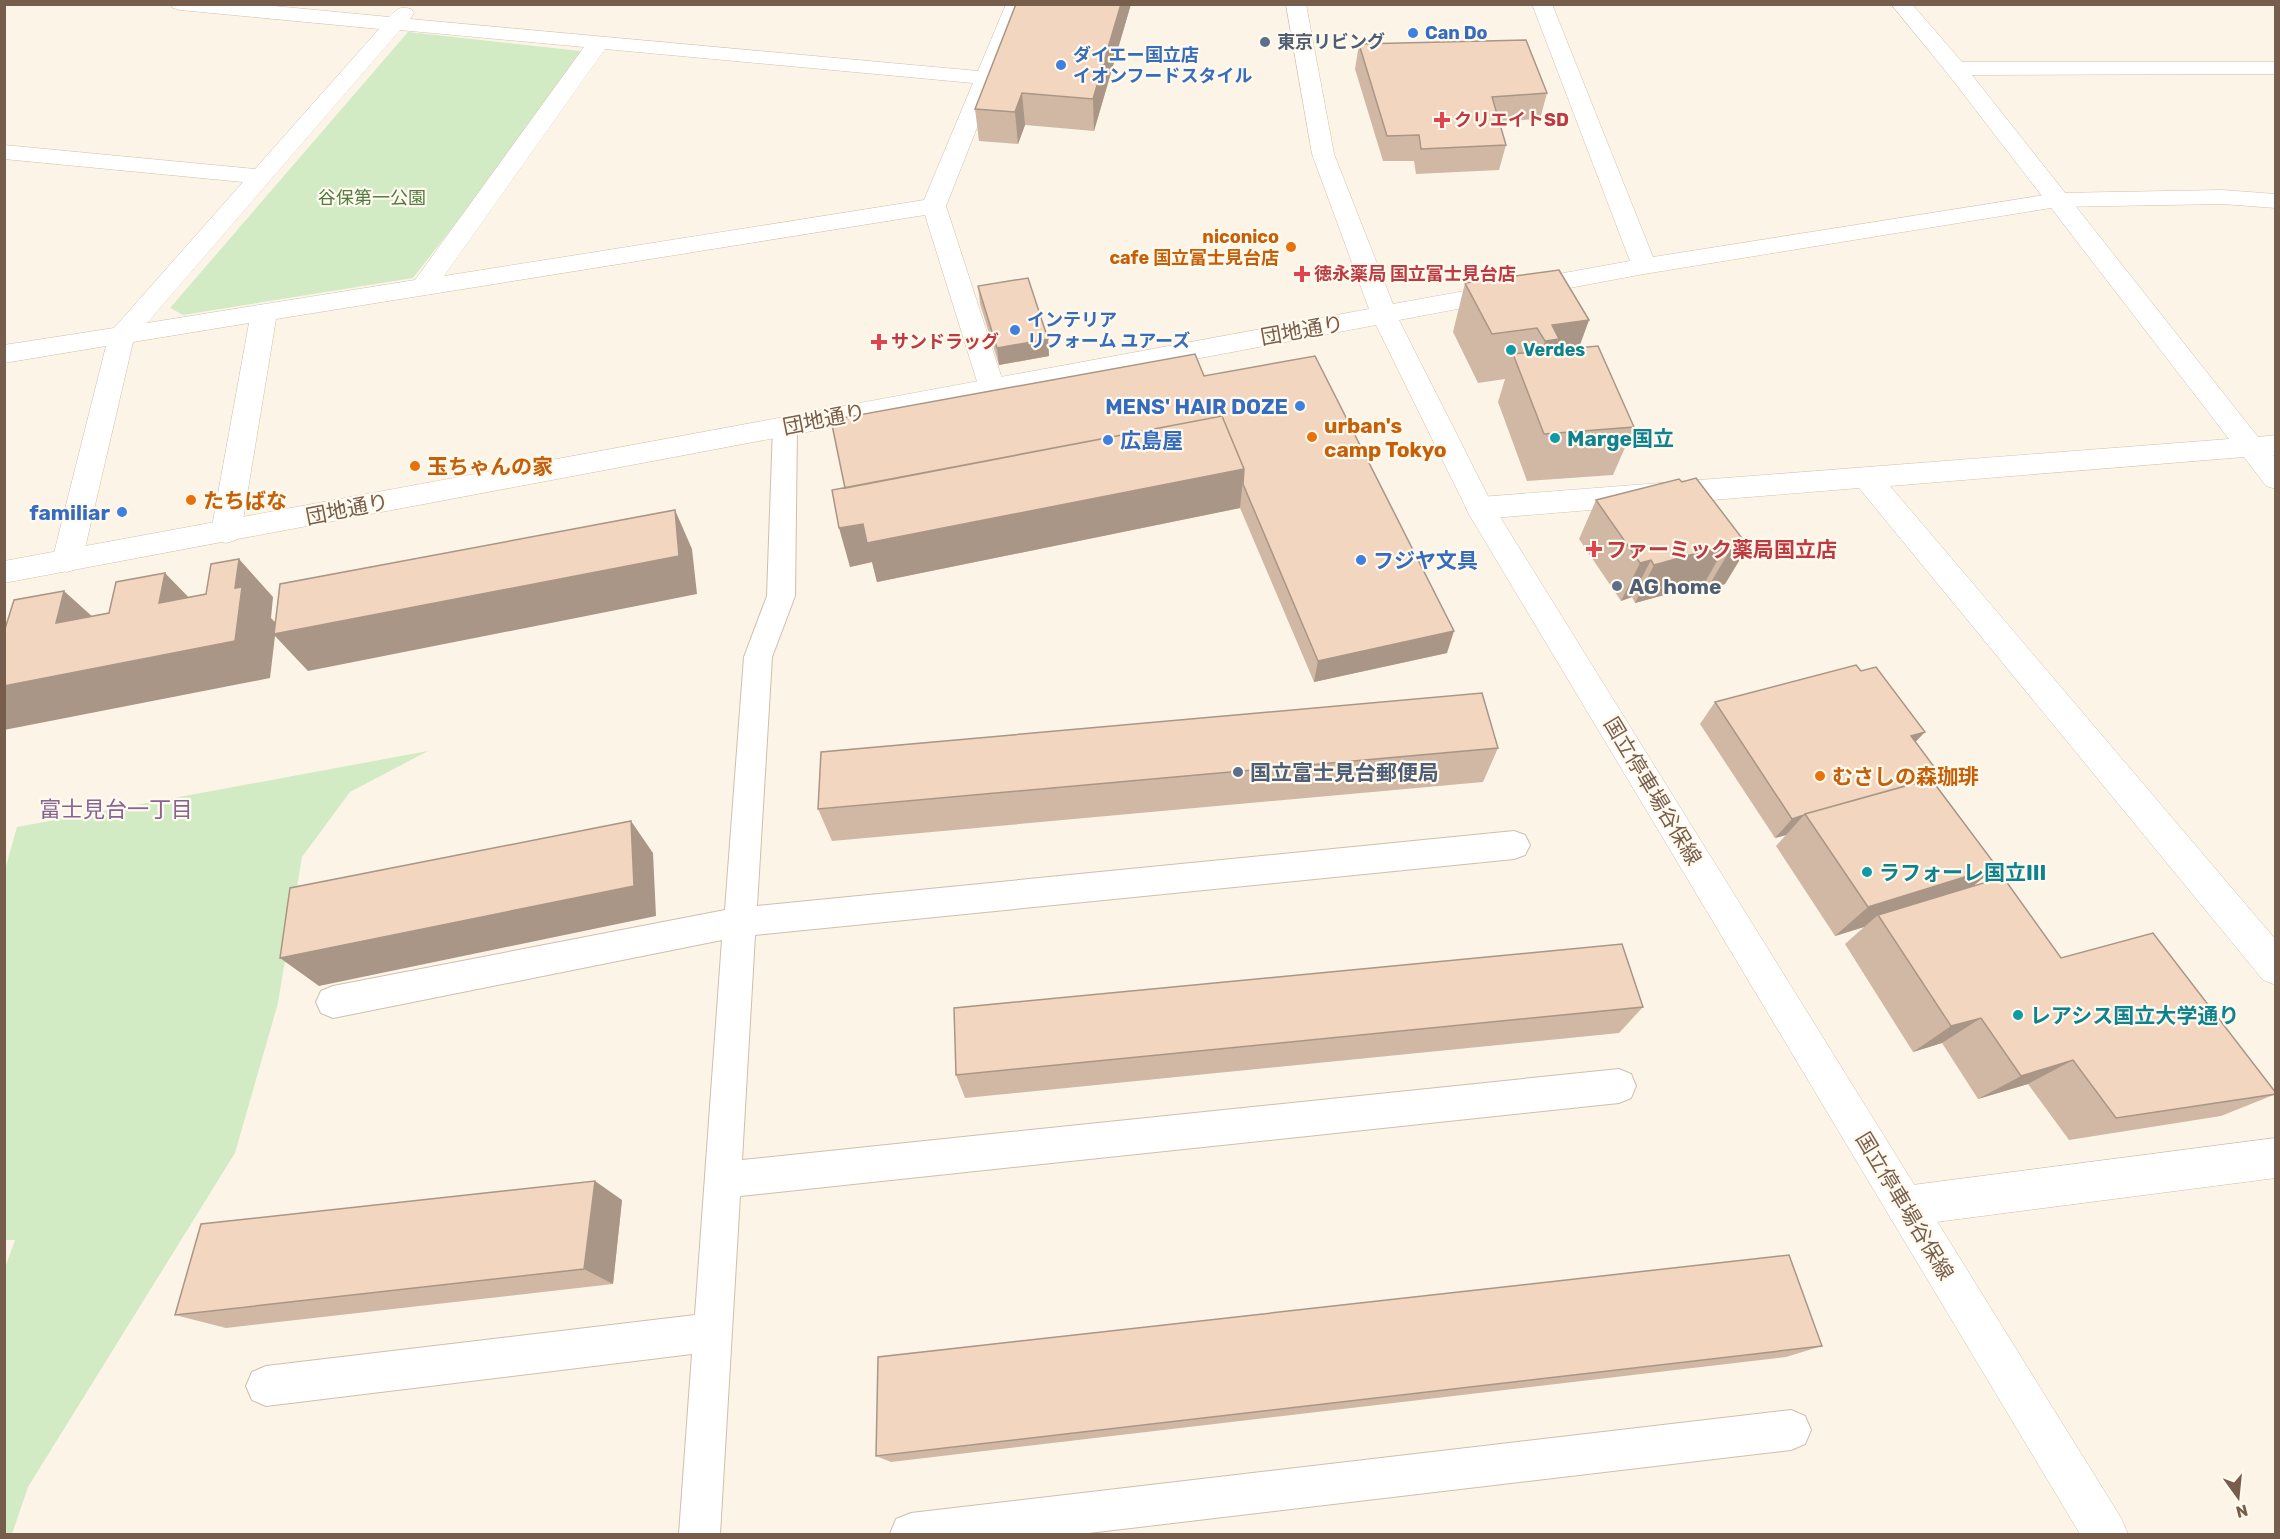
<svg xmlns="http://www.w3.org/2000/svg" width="2280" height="1539" font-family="Rubik,'Noto Sans JP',sans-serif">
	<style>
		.green { fill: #d2ebc5 }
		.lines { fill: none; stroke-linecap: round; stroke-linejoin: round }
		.lane-casing { stroke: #cfbead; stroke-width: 2 }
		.street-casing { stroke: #cfbead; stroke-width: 1 }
		.secondary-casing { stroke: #d4c0ad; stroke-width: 1 }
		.lane { fill: #fff; fill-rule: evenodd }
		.street { fill: #fff; fill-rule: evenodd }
		.secondary { fill: #fff; fill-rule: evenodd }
		.wall { fill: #d0b8a4 }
		.shaded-wall { fill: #a99686 }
		.building { fill: #f2d6bf; stroke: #a99686; stroke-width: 1.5 }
		.shop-dot { fill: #3f7fe0; stroke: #fff9ee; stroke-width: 2 }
		.service-dot { fill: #5c6f8a; stroke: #fff9ee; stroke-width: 2 }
		.health-dot { fill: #e0444e; stroke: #fff9ee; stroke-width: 2 }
		.food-dot { fill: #e8710a; stroke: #fff9ee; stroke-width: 2 }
		.culture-dot { fill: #0f9aa8; stroke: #fff9ee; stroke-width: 2 }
		.labels { text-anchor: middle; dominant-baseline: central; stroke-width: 4.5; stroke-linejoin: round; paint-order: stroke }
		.far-shop-label { font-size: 18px; font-weight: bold; fill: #366cbe; stroke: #fff9ee; text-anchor: start }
		.far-service-label { font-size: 18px; font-weight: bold; fill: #4e5e75; stroke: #fff9ee; text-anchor: start }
		.far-health-label { font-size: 18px; font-weight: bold; fill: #be3a42; stroke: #fff9ee; text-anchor: start }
		.far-park-label { font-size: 18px; fill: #517c42; stroke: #fff9ee }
		.far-food-label { font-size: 18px; font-weight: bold; fill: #c56008; stroke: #fff9ee; text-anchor: end }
		.far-culture-label { font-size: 18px; font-weight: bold; fill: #0d838f; stroke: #fff9ee; text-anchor: start }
		.street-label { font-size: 21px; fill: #775d4b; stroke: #fff9ee }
		.shop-label { font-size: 21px; font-weight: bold; fill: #366cbe; stroke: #fff9ee; text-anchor: end }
		.food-label { font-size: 21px; font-weight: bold; fill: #c56008; stroke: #fff9ee; text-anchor: start }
		.culture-label { font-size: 21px; font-weight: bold; fill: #0d838f; stroke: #fff9ee; text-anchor: start }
		.health-label { font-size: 21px; font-weight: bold; fill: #be3a42; stroke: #fff9ee; text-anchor: start }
		.service-label { font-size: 21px; font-weight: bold; fill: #4e5e75; stroke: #fff9ee; text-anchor: start }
		.neighbourhood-label { font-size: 22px; fill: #856393; stroke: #fff9ee }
	</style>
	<rect width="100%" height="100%" fill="#fcf5e7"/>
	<path class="green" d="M408 32 589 52 413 278 183 315 170 308Z
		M428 751 350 792 302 857 278 1003 235 1153 28 1487 12 1534H4V1270L15 1240H5L4 873 17 827Z"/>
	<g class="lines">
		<g class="lane-casing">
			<path id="lane" d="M785 418 794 421 797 427 795 596 772 657 757 906 1514 831 1525 835 1530 845 1525 855 1514 859 755 935 742 1160 1619 1069 1631 1074 1636 1086 1631 1098 1619 1103 740 1196 720 1534H679L692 1354 266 1406 252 1400 246 1386 252 1372 266 1366 695 1315 722 940 333 1018 321 1013 316 1002 321 991 333 986 725 910 744 657 767 596 773 427 776 421Z
				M1791 1410 1805 1416 1811 1430 1805 1444 1791 1450 1080 1534H890L896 1519 911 1513Z"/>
		</g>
		<g class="street-casing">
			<path id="street" d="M170 4H253L389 17C397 9 400 6 411 9L414 13 410 19 978 71 1006 4H1026L946 206 1005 388 1001 395 992 397 983 395 979 388 925 215 276 319 241 532 236 540 226 543 216 540 211 532 249 323 133 342 82 561 77 569 67 572 57 569 52 561 106 346 4 363V345L114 328 243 182 4 159V145L255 169 379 29 180 10 173 8ZM400 30 584 47 415 280 147 323ZM605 49 973 83 924 200 444 276Z
				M1891 4H1912L1962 62H2276V74L1972 75 2258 437 2276 435V455H2273L2276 458V489L2266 486 2244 457 1890 486 2276 940V985L2263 980 1859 488 1480 519 1470 516 1466 508 1470 500 1480 497 2229 439 1948 74Z
				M2276 1138V1178L1905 1226 1891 1220 1885 1206 1891 1192 1905 1186Z"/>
		</g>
		<g class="secondary-casing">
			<path id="secondary" d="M1286 4H1306L1334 154 1393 304 1630 261 1532 4H1552L1653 257 2057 193 2222 190 2276 194V208L2222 204 2057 207 1644 274 1399 320 1492 504 2121 1518 2128 1534H2080L1470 516 1376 325 4 583V561L1369 309 1312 154Z"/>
		</g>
		<use href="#lane" class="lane"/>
		<use href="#street" class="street"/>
		<use href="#secondary" class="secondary"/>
	</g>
	<path class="wall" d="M1131 4 1094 131 1025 125 1018 144 979 141 975 109Z
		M1359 44 1547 93 1540 119 1499 121 1506 145 1499 170 1416 174 1414 161H1383L1355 69Z
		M1465 283 1589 320 1579 348 1634 427 1613 475 1527 481 1498 402 1505 379 1478 383 1453 332Z
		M978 286 1048 339 1049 356 999 365 980 304Z
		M1204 376 1447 653 1314 682 1240 508 877 582 872 562 850 567 845 488Z
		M1596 500 1748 546 1725 584 1707 589 1704 584 1635 603 1632 597 1621 601 1579 539Z
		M1715 702 1916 742 1941 776 1934 782 1997 867 1972 887 2061 958 2276 1094 2221 1116 2069 1140 2028 1084 1978 1099 1942 1043 1913 1052 1845 944 1864 927 1835 936 1776 846 1786 835 1775 838 1700 724Z
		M1498 748 1483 782 832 841 818 809Z
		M1643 1007 1619 1033 965 1098 956 1075Z
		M622 1200 613 1284 226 1328 175 1315Z
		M1822 1346 1786 1357 891 1462 876 1456Z"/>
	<path class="shaded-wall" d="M1121 4H1131L1094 131 1093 99Z
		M1022 93 1025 125 1018 144 1015 112Z
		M1589 320 1571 368 1529 390 1545 341 1552 325Z
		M1048 339 1049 356 999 365 997 348Z
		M1244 469 1240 508 877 582 872 562 850 567 839 528Z
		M675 510 692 549 697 594 308 671 275 636 270 678 4 730V686L235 588 239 559 273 597 271 618 277 624Z
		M1726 545 1704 584 1635 603 1654 565Z
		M1748 546 1725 584 1707 589 1730 550Z
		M1651 560 1632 597 1621 601 1640 563Z
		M165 573 202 611 159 603Z
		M64 591 105 628 56 623Z
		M1454 631 1447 653 1314 682 1318 661Z
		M1925 732 1905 753 1911 736Z
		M1941 776 1920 796 1805 815Z
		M1804 815 1786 835 1775 838 1792 819Z
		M631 821 653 853 656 916 319 986 280 958Z
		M1997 867 1959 897 1878 915 1864 927 1835 936 1868 907Z
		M1981 1018 1942 1043 1913 1052 1951 1026Z
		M2073 1060 2028 1084 1978 1099 2021 1076Z
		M595 1181 622 1200 613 1284 584 1269Z"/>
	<path class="building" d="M1016 4H1121L1093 99 1022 93 1015 112 975 109Z
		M1526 40 1547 93 1492 97 1506 145 1421 149 1419 135 1387 136 1359 44Z
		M1559 270 1589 320 1552 325 1559 339 1545 341 1537 328 1492 334 1465 283Z
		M1028 278 1048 339 997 348 978 286Z
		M1598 346 1634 427 1544 434 1513 354Z
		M1195 354 1204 376 1315 356 1454 631 1318 661 1243 484 1244 469 1222 416 845 488 831 420Z
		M1222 416 1244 469 867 543 863 524 839 528 832 490Z
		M1696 478 1748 546 1730 550 1726 545 1654 565 1651 560 1640 563 1596 500 1679 479 1682 482Z
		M675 510 679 556 274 634 280 584Z
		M239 559 235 588 242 587 235 641 4 686V632L14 600 64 591 56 623 109 613 116 582 165 573 159 603 206 594 211 564Z
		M1856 665 1861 671 1876 667 1925 732 1911 736 1941 776 1805 814 1804 815 1792 819 1715 702Z
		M1482 693 1498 748 818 809 821 752Z
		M1931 779 1997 867 1868 907 1805 814Z
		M631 821 634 886 280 958 290 888Z
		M2003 877 2061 958 2153 933 2276 1093V1094L2116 1118 2073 1060 2021 1076 1981 1018 1951 1026 1878 915Z
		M1622 944 1643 1007 956 1075 954 1008Z
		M595 1181 584 1269 175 1315 201 1224Z
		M1789 1255 1822 1346 876 1456 878 1357Z"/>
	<g class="shop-dot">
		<circle cx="1413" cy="33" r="6"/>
		<circle cx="1061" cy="65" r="6"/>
		<circle cx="1015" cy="330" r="6"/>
		<circle cx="1300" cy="406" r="6"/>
		<circle cx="1108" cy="440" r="6"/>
		<circle cx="122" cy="512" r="6"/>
		<circle cx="1361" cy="560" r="6"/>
	</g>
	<g class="service-dot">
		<circle cx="1265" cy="42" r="6"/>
		<circle cx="1617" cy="586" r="6"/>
		<circle cx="1238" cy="772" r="6"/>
	</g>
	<g class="health-dot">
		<path d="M1439 111h6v6h6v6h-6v6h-6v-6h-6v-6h6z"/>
		<path d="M1299 265h6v6h6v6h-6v6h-6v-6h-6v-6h6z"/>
		<path d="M876 333h6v6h6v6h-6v6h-6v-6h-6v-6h6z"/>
		<path d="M1591 540h6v6h6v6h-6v6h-6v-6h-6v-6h6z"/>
	</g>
	<g class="food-dot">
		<circle cx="1291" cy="247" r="6"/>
		<circle cx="1312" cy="437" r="6"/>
		<circle cx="415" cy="466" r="6"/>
		<circle cx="191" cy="500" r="6"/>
		<circle cx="1820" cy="776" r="6"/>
	</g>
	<g class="culture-dot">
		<circle cx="1511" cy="350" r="6"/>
		<circle cx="1555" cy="438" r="6"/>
		<circle cx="1867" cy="872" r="6"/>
		<circle cx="2018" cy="1015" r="6"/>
	</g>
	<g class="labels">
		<g class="far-shop-label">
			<text x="1425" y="33">Can Do</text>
			<text x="1073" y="55">ダイエー国立店<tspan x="1073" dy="21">イオンフードスタイル</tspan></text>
			<text x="1027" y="320">インテリア<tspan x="1027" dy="21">リフォーム ユアーズ</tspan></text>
		</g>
		<g class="far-service-label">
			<text x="1277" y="42">東京リビング</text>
		</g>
		<g class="far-health-label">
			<text x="1454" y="120">クリエイトSD</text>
			<text x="1314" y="274">徳永薬局 国立富士見台店</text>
			<text x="891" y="342">サンドラッグ</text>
		</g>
		<g class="far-park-label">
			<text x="372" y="198">谷保第一公園</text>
		</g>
		<g class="far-food-label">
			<text x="1279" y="237">niconico<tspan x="1279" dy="21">cafe 国立富士見台店</tspan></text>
		</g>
		<g class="far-culture-label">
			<text x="1523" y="350">Verdes</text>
		</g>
		<g class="street-label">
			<text transform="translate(1302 330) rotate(-10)">団地通り</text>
			<text transform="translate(824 419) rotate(-11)">団地通り</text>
			<text transform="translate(347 509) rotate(-11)">団地通り</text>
			<text transform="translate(1653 791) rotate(59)">国立停車場谷保線</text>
			<text transform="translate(1905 1206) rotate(59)">国立停車場谷保線</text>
		</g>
		<g class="shop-label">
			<text x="1288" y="406">MENS' HAIR DOZE</text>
			<text x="1120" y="440" text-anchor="start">広島屋</text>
			<text x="110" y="512">familiar</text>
			<text x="1373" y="560" text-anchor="start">フジヤ文具</text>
		</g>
		<g class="food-label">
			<text x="1324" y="425">urban's<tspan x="1324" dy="24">camp Tokyo</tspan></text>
			<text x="427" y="466">玉ちゃんの家</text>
			<text x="203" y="500">たちばな</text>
			<text x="1832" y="776">むさしの森珈琲</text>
		</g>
		<g class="culture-label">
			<text x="1567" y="438">Marge国立</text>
			<text x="1879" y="872">ラフォーレ国立III</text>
			<text x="2030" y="1015">レアシス国立大学通り</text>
		</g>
		<g class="health-label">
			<text x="1606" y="549">ファーミック薬局国立店</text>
		</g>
		<g class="service-label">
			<text x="1629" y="586">AG home</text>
			<text x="1250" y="772">国立富士見台郵便局</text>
		</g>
		<g class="neighbourhood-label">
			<text x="116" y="809">富士見台一丁目</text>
		</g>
	</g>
	<rect width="2280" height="1539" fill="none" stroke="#775d4b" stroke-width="12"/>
	<g transform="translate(2238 1497) rotate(165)" stroke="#fff9ee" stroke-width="4.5" paint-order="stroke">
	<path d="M0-4.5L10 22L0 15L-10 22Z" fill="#775d4b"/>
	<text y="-9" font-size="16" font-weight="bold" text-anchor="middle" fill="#775d4b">N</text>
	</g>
</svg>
